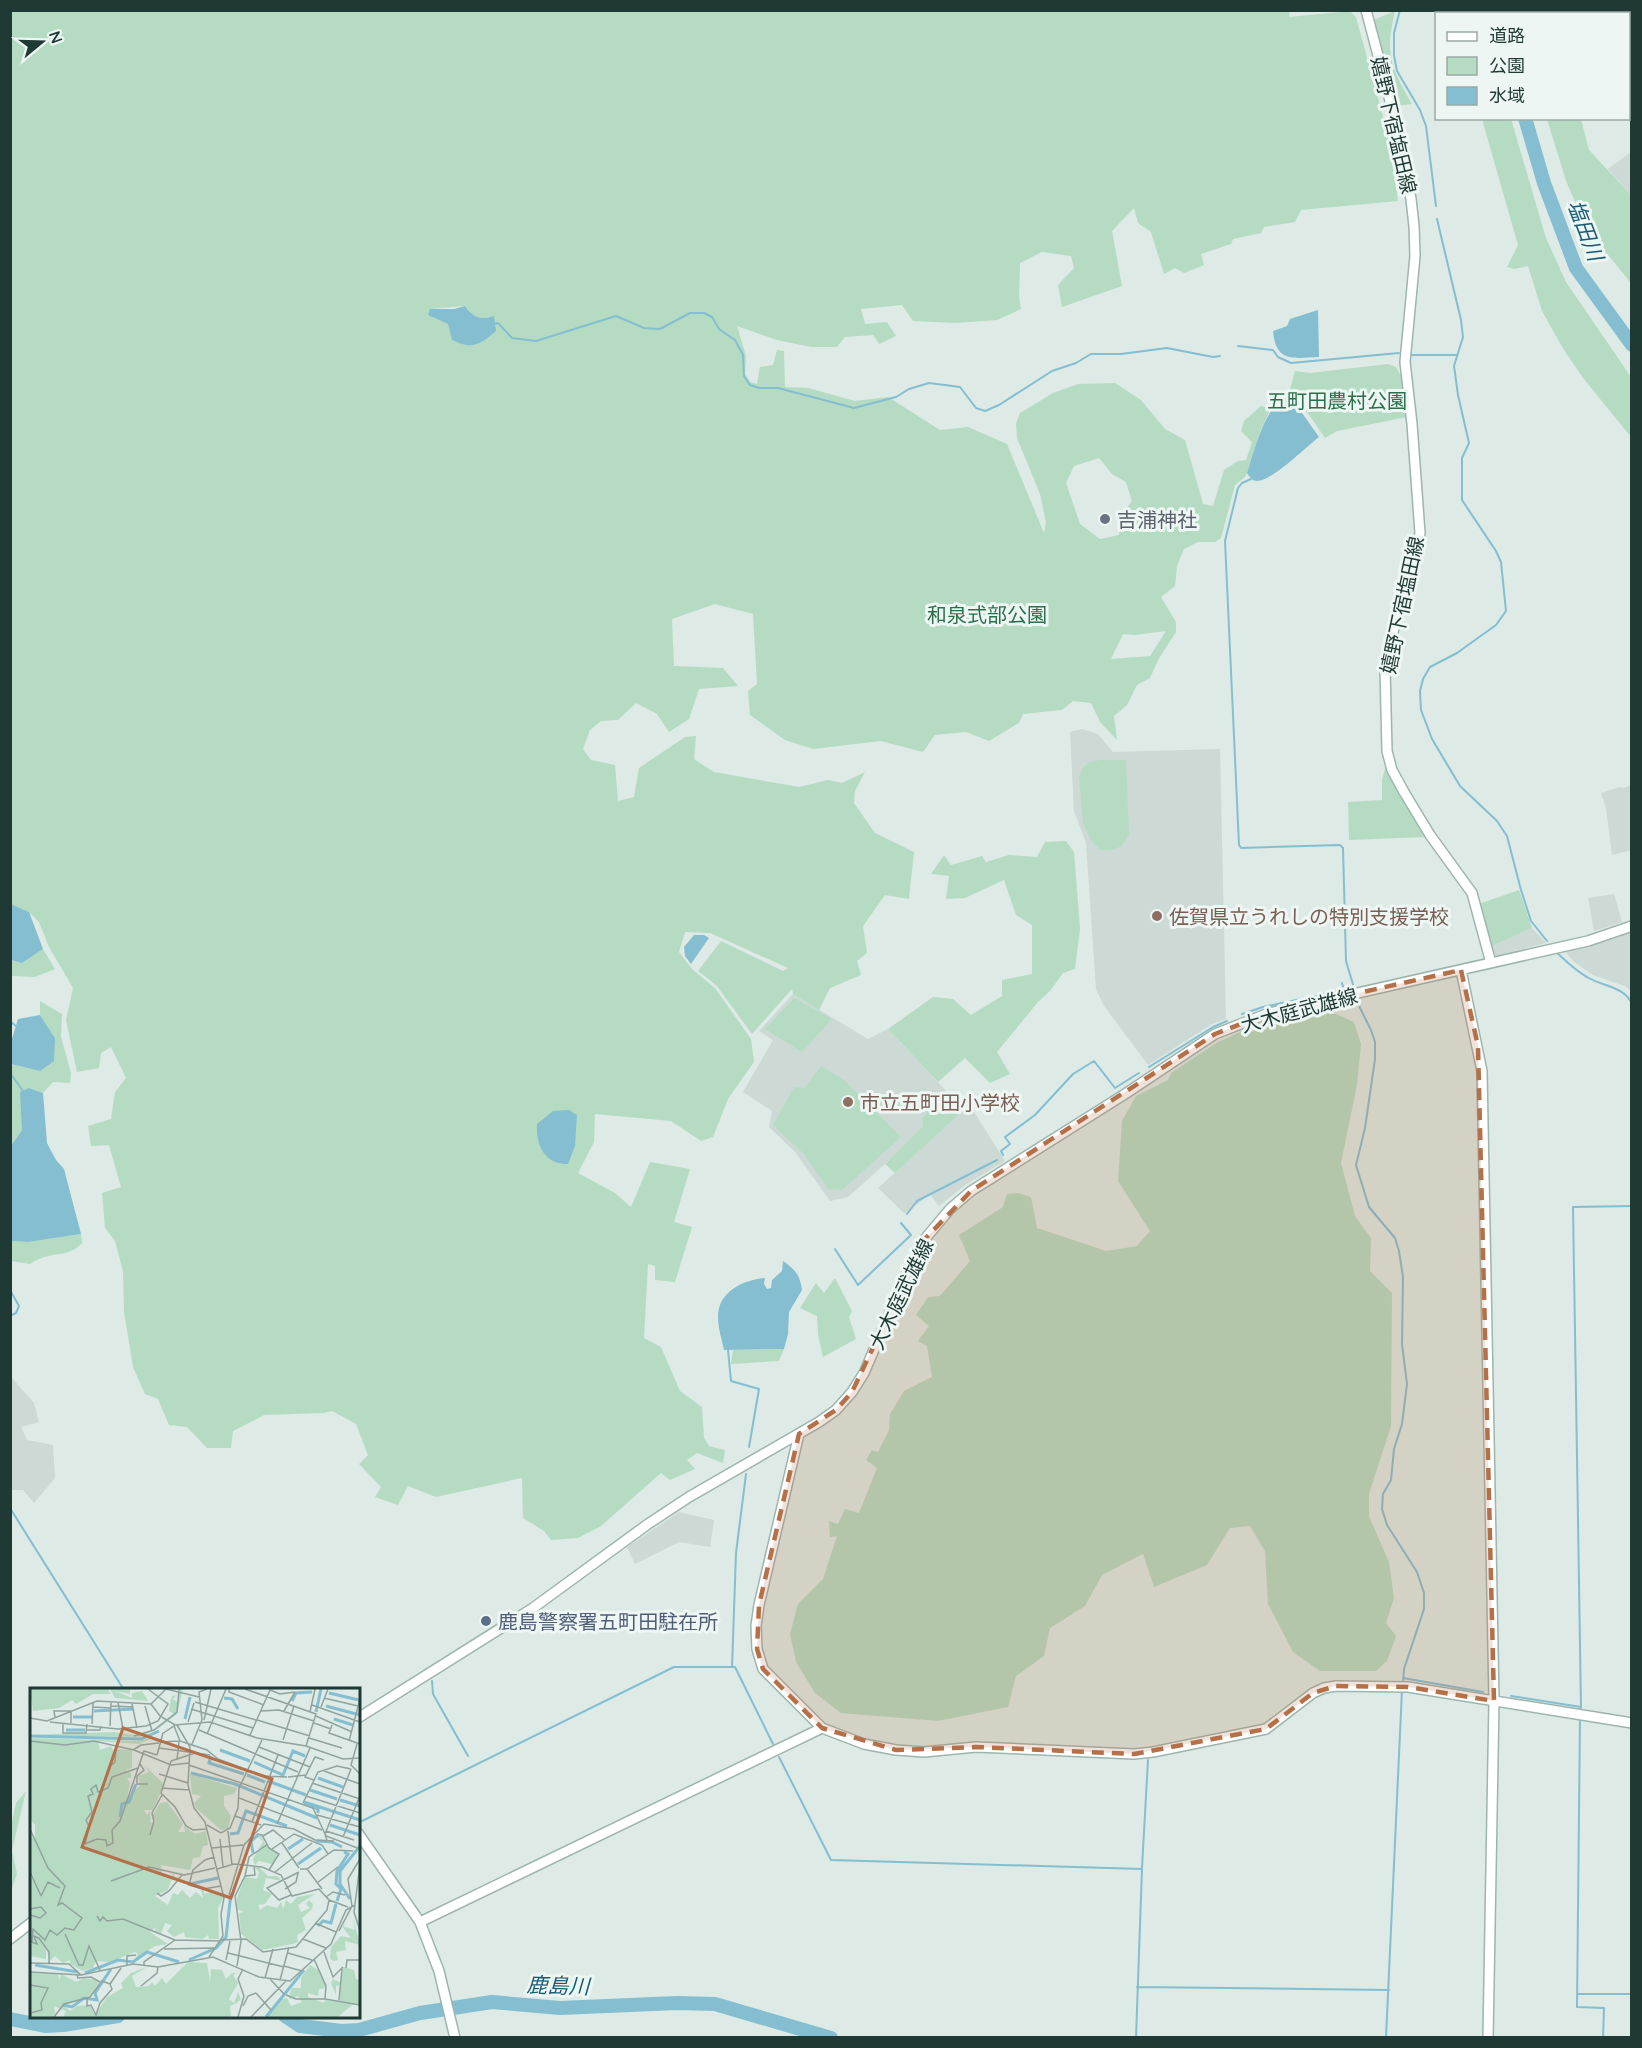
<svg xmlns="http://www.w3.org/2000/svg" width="1642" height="2048" font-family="Quicksand,'Noto Sans JP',sans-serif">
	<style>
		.built { fill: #ccd9d4 }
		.green { fill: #b5dcc3; fill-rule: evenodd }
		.water { fill: #84bed0 }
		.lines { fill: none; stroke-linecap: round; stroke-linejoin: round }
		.stream { stroke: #84bed0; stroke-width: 2 }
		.river { stroke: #84bed0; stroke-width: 14 }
		.secondary-casing { stroke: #9db5ae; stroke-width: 12 }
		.secondary { stroke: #fff; stroke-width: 9 }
		.marked { fill: #b47048; fill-opacity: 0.2; stroke: #b47048; stroke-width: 4.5; stroke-dasharray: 12 8; stroke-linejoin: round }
		.worship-dot { fill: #6b7280; stroke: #eef6f3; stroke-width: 2 }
		.education-dot { fill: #8d6e63; stroke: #eef6f3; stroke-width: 2 }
		.service-dot { fill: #5c6f8a; stroke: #eef6f3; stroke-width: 2 }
		.labels { text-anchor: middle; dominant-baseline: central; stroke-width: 6; stroke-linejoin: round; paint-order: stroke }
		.street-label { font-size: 20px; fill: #1f3934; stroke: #eef6f3 }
		.park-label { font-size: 20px; fill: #29704b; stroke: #eef6f3 }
		.worship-label { font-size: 20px; fill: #5b616d; stroke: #eef6f3; text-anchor: start }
		.education-label { font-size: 20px; fill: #785e54; stroke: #eef6f3; text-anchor: start }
		.service-label { font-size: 20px; fill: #4e5e75; stroke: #eef6f3; text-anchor: start }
		.water-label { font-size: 21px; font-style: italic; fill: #195d75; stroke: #eef6f3 }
		.inset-river { fill: none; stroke: #84bed0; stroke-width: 3 }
		.inset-road { fill: none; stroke: #91a39e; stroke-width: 1.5 }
		.view { fill: #b47048; fill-opacity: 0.15; stroke: #b47048; stroke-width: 3 }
		.inset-edge { fill: none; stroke: #1f3934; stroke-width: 3 }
	</style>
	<rect width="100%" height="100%" fill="#ddeae5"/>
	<path class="built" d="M1631 152V195L1608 169Z
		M1082 729 1098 734 1113 752 1220 749 1226 1019 1212 1024 1148 1065 1104 1006 1096 989 1086 843 1074 811 1070 732Z
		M1631 785V850L1612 855 1606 808 1601 793 1620 787 1624 788Z
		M1614 894 1622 922 1594 931 1588 898Z
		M1532 928 1546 943 1494 956 1492 946Z
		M1631 930V991L1625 986 1593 975 1574 962 1565 951Z
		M793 994 868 1039 888 1029 947 1092 922 1118 923 1126 885 1164 848 1197 830 1201 796 1153 769 1127 772 1111 743 1092 773 1040 759 1031Z
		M964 1110 974 1112 1005 1161 965 1185 939 1206 930 1194 905 1214 878 1188Z
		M11 1377 34 1403 39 1422 21 1427 27 1440 53 1445 55 1478 34 1503 23 1490H11Z
		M679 1512 714 1520 710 1547 679 1542 635 1564 627 1547Z"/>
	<path class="green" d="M1290 10 1289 17 1350 11 1356 17 1389 139 1398 201 1301 210 1295 222 1264 227 1261 233 1233 239 1231 244 1201 254 1204 265 1184 273 1175 268 1164 274 1151 232 1138 223 1134 208 1112 231 1122 286 1062 307 1058 285 1074 268 1071 256 1042 252 1020 263 1019 296 1021 309 997 320 956 323 913 321 902 305 861 309 865 324 887 322 896 336 879 344 873 335 845 337 837 347H811L777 340 737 326 746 356 745 374 750 382 757 384 760 367 773 365 777 350 784 351 785 387 808 388 855 401 888 397 940 430 968 427 1007 444 1044 533 1046 522 1040 494 1017 438 1016 423 1020 413 1053 393 1078 384 1115 383 1141 400 1165 429 1185 440 1203 504 1213 506 1224 470 1238 461 1246 460 1252 442 1241 431 1244 421 1261 406 1271 408 1261 429 1246 476 1235 485 1221 538 1215 542H1198L1184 549 1177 566 1175 586 1161 597 1176 622V632L1158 660 1150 678 1137 685 1127 705 1114 716 1117 740 1100 722 1091 703 1073 701 1062 710 1023 714 1019 723 989 741 966 732 935 735 923 752 881 741 813 749 785 740 750 715 748 691 757 684 753 614 715 604 672 619 674 666 723 668 738 686 699 689 689 719 669 732 657 714 636 703 618 720 601 721 590 730 583 749 591 760 615 765 618 801 634 797 639 768 685 737 696 736 694 759 714 772 799 787 828 780 842 783 865 772 855 791 854 803 875 833 914 852 909 899 885 895 863 926 867 953 857 961 861 975 830 988 819 1010 793 994 792 989 752 1034 716 985 698 971 721 941 783 971 788 968 710 933 685 932 679 952 692 969 715 988 751 1039 754 1062 728 1099 713 1137 701 1141 671 1121 595 1114 594 1142 578 1173 615 1193 631 1207 650 1162 690 1169 674 1222 692 1227 675 1282 655 1280V1266L648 1264 644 1338 661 1347 680 1391 702 1407 704 1438 709 1446 725 1450 723 1463 697 1453 687 1460 695 1469 670 1480 661 1473 601 1526 578 1538 551 1540 544 1531 523 1518 522 1478 436 1497 408 1486 398 1505 375 1497 381 1487 359 1464 368 1455 356 1424 332 1411 323 1413 264 1415 233 1431 231 1448H207L187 1427 169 1425 158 1399 145 1394 133 1367 124 1312 123 1271 115 1241 105 1228 102 1193 121 1187 109 1145 91 1146 88 1126 111 1119 115 1092 126 1078 111 1047 101 1053 99 1068 77 1072 66 1020 73 988 49 947 39 922 29 912 11 904V11ZM465 306C474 318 480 320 494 316L452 340 448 324 429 315 431 309ZM1099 458 1112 474 1126 482 1132 501 1121 515 1119 535 1100 539 1080 524 1066 483 1074 466ZM1166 631 1150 656 1111 659 1123 634 1134 635Z
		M1395 11C1385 55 1390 65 1412 104L1394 106 1373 20Z
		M1482 119H1511L1546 238 1566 282 1631 377V437L1583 378 1564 350 1542 311 1528 266 1514 269 1507 267 1518 245Z
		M1547 119H1581L1589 150 1631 195V283L1609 256 1595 247 1566 181Z
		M1388 364 1396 367 1401 376 1407 417 1337 431 1325 438 1298 399 1289 393 1295 371 1310 373Z
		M1100 760H1126L1129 834 1122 846 1112 850H1101L1092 842 1083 823 1079 777 1083 768 1090 762Z
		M1387 761 1394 784 1424 837 1349 840 1348 802 1382 800V780Z
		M1066 841 1074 852 1080 929 1075 969 1063 973 1050 991 1038 1002 997 1052 1010 1074 990 1083 965 1058 938 1082 888 1029 933 997 953 999 971 1015 1002 996V980L1032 974V925L1016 915 1004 880 965 898 946 899 949 876 931 874 944 855 951 865 982 856 986 862 1009 855 1037 857 1045 842Z
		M1519 890 1532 928 1492 946 1479 904Z
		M43 949 55 969 35 977 11 976V960L22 963Z
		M794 998 832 1019 802 1052 765 1029Z
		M40 1001 62 1014 61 1037 71 1073 70 1083 53 1082 43 1093 29 1088 22 1130 11 1146V1064L40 1071 55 1038 40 1015Z
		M1327 1010 1354 1022 1361 1044 1357 1085 1341 1163 1355 1216 1371 1238 1370 1271 1392 1293 1391 1426 1369 1494V1516L1389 1562 1394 1598 1386 1623 1396 1636 1387 1661 1376 1671H1320L1293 1652 1268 1604 1265 1551 1250 1526 1230 1528 1207 1565 1154 1587 1143 1554 1102 1575 1085 1606 1050 1628 1044 1656 1016 1676 1008 1707 938 1721 841 1713 815 1693 796 1662 790 1634 798 1604 823 1579 837 1536 830 1537 829 1521 838 1524 845 1509 859 1513 877 1468 866 1460 872 1450 878 1452 889 1430 890 1414 904 1391 932 1377 927 1346 918 1341 929 1326 916 1315 928 1297 940 1296 970 1261 959 1235 1003 1207 1007 1194 1018 1193 1031 1197 1037 1228 1106 1251 1137 1246 1150 1231 1118 1181 1122 1121 1136 1096 1168 1080 1171 1073 1218 1042 1247 1029 1252 1032 1272 1022Z
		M821 1066 845 1081 901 1137 842 1190 828 1189 804 1154 773 1125 794 1087 805 1088Z
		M947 1092 964 1110 895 1173 885 1164 923 1126 922 1118Z
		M81 1234 82 1243C68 1259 49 1250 30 1264L11 1261V1241L28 1242Z
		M835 1278 852 1311 849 1317 856 1339 823 1357 818 1335 817 1316 800 1308 816 1283 824 1293Z
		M784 1349 779 1361 731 1364 733 1350Z
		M26 1791 12 1850 17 1874 11 1891V1826L16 1803Z"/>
	<path class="water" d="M465 306C474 318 480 320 494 316L496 331C479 345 473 350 452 340L448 324 428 315 430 309H454Z
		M1318 310 1319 357C1293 358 1276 363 1273 331L1287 326 1290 319Z
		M1283 396H1290L1319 437C1306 447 1272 481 1257 481 1252 481 1250 477 1247 473 1256 445 1262 417 1283 396Z
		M11 904 29 912 43 949 22 963 11 960Z
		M694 935H704L709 938 691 964 685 956 684 947Z
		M40 1015 55 1038 54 1061 40 1071 11 1064V1042L18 1019Z
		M29 1088 43 1093 47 1143 56 1160 64 1169 81 1234 28 1242 11 1241V1146L22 1130 20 1092Z
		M569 1110 577 1115 575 1146 568 1164C544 1164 536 1145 537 1124L553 1111Z
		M783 1261C795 1269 800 1275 802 1290L789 1312 788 1334 784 1349 724 1350C722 1340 718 1328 718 1317 718 1291 744 1280 765 1278L764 1284 767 1289 771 1288 772 1280 782 1271Z"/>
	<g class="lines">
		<path class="stream" d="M1400 10 1394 33V55L1397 71 1420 110 1426 126 1436 206
			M1437 219 1461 320 1463 337 1454 366 1458 395 1469 443 1462 458V500L1496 551 1501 562 1506 611 1496 625 1457 653 1430 667 1423 679 1420 691 1421 710 1432 739 1460 786 1497 821 1507 836 1521 890 1531 921 1547 941
			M493 324 498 323 512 338 536 341 616 316 644 328 660 329 690 313H704L712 317 719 329 735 340 743 355 744 376 750 385 759 388H778L854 408 896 397 909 389 929 383 960 387 976 408 985 411 999 405 1052 371 1076 363 1091 354H1121L1167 348 1213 357 1220 356
			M1238 346 1273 350 1278 357 1291 363 1399 353
			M1411 355H1456
			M1251 479 1242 483 1238 488 1225 541 1239 845 1241 848 1340 845 1343 848 1346 961 1355 991
			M1557 953C1567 962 1576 971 1587 977 1603 987 1624 986 1632 1004
			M1356 997 1360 1008 1371 1030 1375 1042V1059L1365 1128 1356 1165 1369 1207 1395 1238 1399 1251 1403 1277 1402 1344 1407 1384 1402 1424 1394 1449 1391 1480 1383 1494 1382 1509 1387 1525 1417 1572 1424 1593V1609L1404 1669 1403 1684
			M1242 1014 1263 1007 1344 990 1342 983
			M10 1021 17 1027
			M1149 1067 1213 1027 1227 1021
			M10 1073 23 1091
			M1003 1155 1001 1151 1010 1144 1005 1137 1035 1115 1073 1074 1094 1061 1115 1088 1139 1073
			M907 1214 917 1201 997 1160
			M835 1249 858 1285 911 1235 901 1223
			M10 1290 19 1306 16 1313 10 1316
			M728 1350 731 1381 759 1389 749 1447
			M10 1508 124 1690
			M732 1667 736 1553 746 1474
			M1403 1678 1483 1692
			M432 1681 433 1694 468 1756
			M1511 1696 1581 1707 1580 1711
			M1581 1707 1573 1207 1632 1206
			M1580 1717 1577 2007 1604 2008 1603 2038
			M779 1757 831 1860 1142 1869 1136 2038
			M362 1821 674 1667H735L773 1744
			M1142 1868 1148 1760
			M1137 1987 1389 1990
			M1577 1994H1632
			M316 2034 318 2030
			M1386 2038 1402 1690"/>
		<path class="river" d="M1493 10V14
			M1525 118 1544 183 1576 268 1632 345
			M285 2016 300 2026 342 2031 359 2030 420 2013 492 2002 560 2008 677 2003 715 2004 831 2038
			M10 2019 45 2026 63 2025 118 2016"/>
		<g class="secondary-casing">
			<path id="secondary" d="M1366 10 1393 112 1411 199 1414 226 1415 256 1405 362 1412 424 1420 533 1411 580 1394 628 1385 668 1387 751 1392 770 1404 792 1430 835 1472 893 1491 963
				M1461 970 1482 1071 1494 1701 1488 2038
				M799 1434 759 1605 756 1626 757 1649 763 1669 822 1728 864 1744 896 1750 924 1752 976 1747 1134 1754 1153 1752 1266 1729 1313 1693 1324 1688 1336 1686 1408 1687 1632 1723
				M358 1718 533 1608 648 1524 689 1497 819 1422 836 1410 852 1392 864 1373 906 1275 924 1240 950 1209 971 1191 1125 1094 1215 1034 1269 1013 1588 941 1632 926
				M358 1833 420 1922 439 1971 455 2038
				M420 1922 822 1728
				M10 1939 32 1922"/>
		</g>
		<use href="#secondary" class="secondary"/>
	</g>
	<path class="marked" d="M1461 970 1478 1046 1494 1701 1408 1687 1336 1686 1313 1693 1266 1729 1134 1754 976 1747 896 1750 822 1728 763 1669 757 1649 759 1605 799 1434 836 1410 852 1392 924 1240 971 1191 1215 1034 1269 1013Z"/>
	<circle class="worship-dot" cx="1105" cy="519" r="6"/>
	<g class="education-dot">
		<circle cx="1157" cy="916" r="6"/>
		<circle cx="848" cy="1102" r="6"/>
	</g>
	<circle class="service-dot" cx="486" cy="1621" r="6"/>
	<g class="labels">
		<g class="street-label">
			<text transform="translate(1394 125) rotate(77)">嬉野下宿塩田線</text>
			<text transform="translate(1402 605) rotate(-78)">嬉野下宿塩田線</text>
			<text transform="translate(1299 1010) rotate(-15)">大木庭武雄線</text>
			<text transform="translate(901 1294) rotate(-64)">大木庭武雄線</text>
		</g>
		<g class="park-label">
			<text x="1337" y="400">五町田農村公園</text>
			<text x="987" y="614">和泉式部公園</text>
		</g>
		<g class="worship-label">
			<text x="1117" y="519">吉浦神社</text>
		</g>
		<g class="education-label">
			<text x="1169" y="916">佐賀県立うれしの特別支援学校</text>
			<text x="860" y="1102">市立五町田小学校</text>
		</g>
		<g class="service-label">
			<text x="498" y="1621">鹿島警察署五町田駐在所</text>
		</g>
		<g class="water-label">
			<text transform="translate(1586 230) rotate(69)">塩田川</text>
			<text transform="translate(558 1985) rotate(2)">鹿島川</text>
		</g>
	</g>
	<g transform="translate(30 1688)">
		<rect width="330" height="330" fill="#ddeae5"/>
		<path d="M0 1H78L81 6H63L46 16 42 12 29 20 3 23ZM80 1H100V6L85 3 102 10V5L112 3 118 13 85 10ZM150 1H153L147 26 129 40 110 49 0 47 84 44 103 47 122 43 144 26 139 23 140 15 142 8 147 7 143 11 147 14ZM128 48 109 56 68 53 70 62 81 58 85 66 87 61 102 62V80L96 82 101 85V90H97L100 95 97 111 110 97 108 88 119 84 114 77 134 96 123 122H114L117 127 120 123 121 135 126 134 123 127 130 115 137 114 153 136 148 144H155L154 138 165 146 176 143 178 157 173 158 170 169 163 170 160 182 131 177 132 185 140 191 144 184V191L148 190 141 193 138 202 125 208 138 217 143 205 148 207 152 202 160 210 166 204 173 210 171 202H174V206L181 204 194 209 188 220 189 251H179L178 247 173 251 155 249 154 244 144 249 137 243 142 237 135 235 131 246 125 243 126 239 120 244 138 256 125 258 105 271 108 266 105 264 80 274 66 273 63 280 53 283 40 276V272L33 275 25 268 20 273 16 260V271L0 268V143L5 150V137L0 131V50L108 53ZM160 86 207 100 204 106 194 108V118L201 128 198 141 191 142 166 120 164 115 171 108 162 106ZM231 147 235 156 248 166 242 176 229 173 225 177 223 171 233 153 227 148ZM229 179 238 188H247L252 193 236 190 233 202 242 206 235 216 228 217 230 222 237 217 247 220 251 214 253 221 256 212 261 216 267 209 285 206 268 217 271 224 280 220 276 216 279 212 283 216 282 221 272 230 276 242 267 247 268 254 263 256 232 262 211 246 209 225 214 224 207 221V209L215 189 227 191 229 184 225 180ZM323 230 330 257 315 253 316 262 306 264 308 272 304 273 300 271 301 259 311 248 321 250 312 238 325 242ZM158 274 177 275 180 294 181 281 192 282 196 291 202 285H207L203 287 208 295 199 311 204 315 208 304 211 311 207 315 200 318 201 329H33L36 323 24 318 26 329 24 326 23 329H0V285L28 286 29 293 31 286 46 294 54 290 65 292 69 295 61 307 35 318 40 323 47 318 60 317 65 327 77 309 93 300 91 295 101 285 117 279 102 288 106 299 119 298 122 294 125 298 132 290 136 296ZM280 277 290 283 296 300 289 301 288 308 278 305V309L294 315 295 312H309L310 297 306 298V307L301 295 303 291 311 295 313 279 324 282 326 291 330 292V316L322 317 308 329H237L250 311 257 310 261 318 272 314 268 308 259 311V308L262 300H271V290Z" fill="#b5dcc3"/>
		<path class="inset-river" d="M299 5 329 12M194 10 202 11 208 21M262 13 266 5 282 4M296 18 330 27M64 23 103 21M286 24 291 1M43 29H62M155 31 160 9M304 31 323 37M36 42H55M0 48 111 51 129 43M190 62 220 73M181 68 179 75 214 86M224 74 253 87 263 63 275 68M161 85 205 96 287 130M217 87 235 94M288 90 313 99M238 93 276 107M280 102 307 111M310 112 330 118M274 114 330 132M274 115 288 121V125M90 129 92 116 99 114 106 96M300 137 330 147M200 146 208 145 216 123 257 138M286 153 302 154 312 159M258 161 273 151M223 165 221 153 228 147M268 176 291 160M160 196 188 190M320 211 310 196V183L330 158M307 213 311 201 306 196 307 183 318 166 314 164M288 238 293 233 301 235 306 216M159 272 186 260 196 249 201 205M5 277 48 284M55 285 88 272 103 274 117 264 149 274M33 317 42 319 54 310 67 312 65 305 81 281M236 329 274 282"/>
		<path class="inset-road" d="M136 1 169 9M136 1 121 16 130 28 145 37 180 34 227 50 276 58 313 71 330 70M199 1V4L234 17M215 1 286 26 276 58M294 10 328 18M88 14 93 41M165 14 226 32M102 16 107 40M282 17 330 34M81 18 102 19M115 18 122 43M63 19 81 20M291 19 298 1M161 21 223 40M231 23 249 22 284 33M254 23 265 4M280 24 285 1M286 28 322 44M25 29 24 23H41V35M0 30 17 33 67 13 121 16M174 32 181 1M227 32 280 48M20 34 88 41 116 38 128 33 138 16 118 1M158 34 164 15M33 35V45H56L57 36M284 35 301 41M62 36 63 15M147 37 160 59 158 97 164 120 175 134 194 210 191 226 193 248 179 269M302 37 299 45 330 56M80 38 81 14M56 42H70L71 38M169 42 268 84M132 46 144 38 150 53 177 62 188 71 234 88 257 89M177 46 196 1M220 47 240 2 250 6 265 4M104 48 124 42 147 24 149 1M279 50 312 60M253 52 264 18M0 53 35 57 64 53 104 62 141 77 159 75M319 53 330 11M130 54 149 53M162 56 172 32 169 4 177 1M327 56 321 77 330 86M229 59 280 79M129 60 180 67M103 62 111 57 129 55M127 67 133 45M147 72 149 53M141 73 131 105 145 119 156 138 163 142 176 141M141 73 165 65M110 76 114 82 107 88V96H118M159 77 283 120 296 148 330 161M80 78 85 74 86 60M108 80 82 89 78 100 68 104 66 97 61 101 63 106 58 108 62 124 56 132 59 139 55 156 67 151 76 152 77 158 83 155 82 142 90 133 114 63 127 67M294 83 330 96M129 86 158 95M258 89 276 87M284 92 275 89 285 69 294 72M282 95 330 111M132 100 159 102M276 108 330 125M209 110 292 142M273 115 288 84 307 78 321 81M287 127 330 139M205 128 231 137M222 134 248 67M247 136 280 60M177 137 191 145 200 140 208 120 209 100 232 52M0 141 18 180 35 198 28 217 32 215 52 230 44 242 35 240 27 247 20 242 15 252 3 241 2 254M198 143 202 177M296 143 324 152M227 146 232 147 239 160 249 166 239 182M120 147 124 133 122 125 132 107M233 148 243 142 255 152M313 149 330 108M190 151 193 179M297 153 295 146 321 81M252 155 269 180M182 160 213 157M242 161 264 146 292 157 298 166M184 169 175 172 163 182 159 197 173 201 191 198M330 177 324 224 330 243M187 181 204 176 232 179 251 187 262 208 289 201 299 212 318 219M270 181H277L304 162 323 163M277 181 292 201M0 184 11 208M245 184 282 155M215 188 225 187 224 178M81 193 119 179 154 187 185 180M287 195 308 179M255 201 266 194 268 185M127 205 131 208 139 203 152 187M199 207 214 157 234 136 264 141 285 152 304 153M261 207 249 212 237 200 269 184M11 208 18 194 30 200M296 209 303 204 315 207M0 221 11 219 16 225 10 230 0 227M67 228 70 233 73 229 77 233 93 231 145 252 190 253M285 235 306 244M309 243 322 218 318 191 330 171M35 246 49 277H53L59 258 70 282M273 251 296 260M190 252 216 251 233 264 266 259 297 222 299 212M1 254 7 256 4 248 9 250 19 264V275M134 261 184 260M294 264 303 289 313 279M198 265 254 279M258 265 282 272M284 271 296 298 295 311 330 317M196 272 200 253M0 275 39 276 51 287M97 278V268L106 267M114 278V274L145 252M207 278 211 253 205 208 215 188 219 169 238 156M254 278 272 283M316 280 317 272H330M0 284 51 287 103 276 128 279 183 269 229 289 260 293 301 256 316 222 325 217M47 287 48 290 61 289 70 294M235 290 243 261M240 291 255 307M250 292 259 259M0 297 18 300 11 315 12 322 0 325M111 298 127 285 128 279M226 305 241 322M256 307 266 311H295M57 310V318L61 317 66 327 70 315 82 301 80 296M309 312 312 281M213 318 218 308 226 305M24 329 34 316 60 309 72 293 80 296 91 280M208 329 214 308 208 291 213 281M221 329 256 293"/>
		<path class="view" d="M93 40 242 91 201 210 52 159Z"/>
		<rect width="330" height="330" class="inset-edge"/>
	</g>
	<rect width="1642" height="2048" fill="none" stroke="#1f3934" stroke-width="24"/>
	<rect x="1435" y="12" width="195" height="108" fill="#eef6f3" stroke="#9baaa7" stroke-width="1.5"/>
	<rect x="1447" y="32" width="30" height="9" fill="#ffffff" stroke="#9baaa7" stroke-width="1.5"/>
	<text x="1489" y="42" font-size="18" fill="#1f3934">道路</text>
	<rect x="1447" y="57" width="30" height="18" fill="#b5dcc3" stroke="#9baaa7" stroke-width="1.5"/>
	<text x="1489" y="72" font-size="18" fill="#1f3934">公園</text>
	<rect x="1447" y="87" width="30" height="18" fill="#84bed0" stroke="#9baaa7" stroke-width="1.5"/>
	<text x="1489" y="102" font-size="18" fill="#1f3934">水域</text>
	<g transform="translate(42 42) rotate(71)" stroke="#eef6f3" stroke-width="4.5" paint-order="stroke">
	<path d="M0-4.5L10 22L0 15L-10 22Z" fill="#1f3934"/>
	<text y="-9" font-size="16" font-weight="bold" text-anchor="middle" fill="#1f3934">N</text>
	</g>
</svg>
